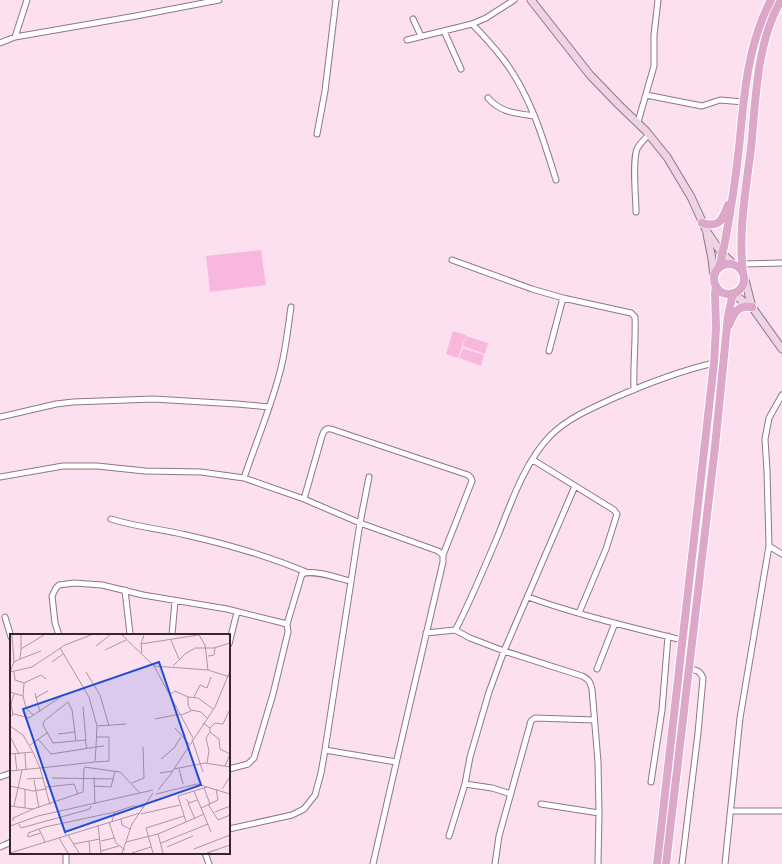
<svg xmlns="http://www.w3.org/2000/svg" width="782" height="864" font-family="Raleway,sans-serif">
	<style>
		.green { fill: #f8b8de }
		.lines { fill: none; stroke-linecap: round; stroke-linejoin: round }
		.street-casing { stroke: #907685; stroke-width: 7 }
		.secondary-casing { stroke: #907685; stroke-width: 9 }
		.primary-casing { stroke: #fff; stroke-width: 10 }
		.street { stroke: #fff; stroke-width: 5 }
		.secondary { stroke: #edd3e4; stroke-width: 7 }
		.primary { stroke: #dca7c8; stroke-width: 8 }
		.inset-road { fill: none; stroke: #ac96a2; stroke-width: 1 }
		.view { fill: #1d4ed8; fill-opacity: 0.15; stroke: #1d4ed8; stroke-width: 2 }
		.inset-edge { fill: none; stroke: #32272e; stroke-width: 2 }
	</style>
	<rect width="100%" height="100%" fill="#fde0f0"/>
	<path class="green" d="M261 250 266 285 210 292 206 256Z
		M453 331 466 335 458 358 446 354Z
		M466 336 488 343 485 354 463 346Z
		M463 348 484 355 481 366 459 358Z"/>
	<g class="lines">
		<g class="street-casing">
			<path id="street" d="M413 19 421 36
				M472 24C483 35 493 46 503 59 530 94 543 138 556 180
				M444 31 461 69
				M15 37 27 0
				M407 40 472 24 486 18 514 0
				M0 43 15 37 136 16 219 0
				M646 95 702 106 720 100 744 102
				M488 98C501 113 516 113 534 116
				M638 122 654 66V35L658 0
				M317 134 325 91 336 0
				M636 212C636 197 632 162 637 149 640 143 645 139 649 134
				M452 260 532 289 563 298 631 313 635 317C636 341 633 365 634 390
				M742 264 782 263
				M549 351 563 298
				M782 395 769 418 765 439 767 471 769 546 782 554
				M0 417 56 404 73 402 153 399 237 404 269 407
				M533 460 614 510 617 514 606 549 579 613
				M0 477 63 466H97L145 471 201 472 244 478 304 499 360 523 325 750 321 773 315 795 304 809 292 815 229 829
				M369 477 360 523 438 551 443 555V562L398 755 373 864
				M244 478C256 442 272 405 281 368 286 348 288 327 291 307
				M304 499 322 436C324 431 325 428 331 429L468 475 471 478 472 481 443 555
				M111 519C136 527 161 529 186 535 226 544 268 556 306 572
				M125 590 130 634
				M528 597C578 615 630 627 682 640
				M5 617 11 637
				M455 630 470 638 504 651 582 676C589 679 590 682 592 689L598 762 599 813 598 864
				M426 633 455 630 458 625C473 595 486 564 499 533 512 500 526 460 551 435 568 418 592 408 614 398 646 384 679 371 714 363
				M59 635 55 623 52 596 56 588 59 585 74 583 102 585 143 595 227 609 287 624
				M172 635 175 601
				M229 644 237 612
				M597 669 615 623
				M325 750 396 762
				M229 769 248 764 254 758 273 694 288 632 287 624 302 574C313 569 338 578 350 581
				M0 777 11 773
				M651 782 662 710 668 636
				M465 784 492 788 511 794
				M541 804 599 813
				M731 811H782
				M449 836 465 784 470 757 489 692 504 651 575 486
				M0 847 11 842
				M205 853 209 864
				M66 864V853
				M495 864 499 836 531 721 535 718 594 720
				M682 864 698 733 703 678C700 670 696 670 688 669
				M725 864 740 718 769 546"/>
		</g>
		<g class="secondary-casing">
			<path id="secondary" d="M531 0 590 75 619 105 646 131 667 157 691 197 707 232 721 252 734 265
				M707 234 712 259 714 278
				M744 276 752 307
				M735 293 740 299 752 307 782 349"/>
		</g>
		<g class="primary-casing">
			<path id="primary" d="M702 223C720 228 722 220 728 205
				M714 279a15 15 0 1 1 30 0a15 15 0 1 1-30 0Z
				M719 267C724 251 726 235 729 219 735 185 739 151 742 117 746 76 752 36 771 0
				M743 273C738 232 746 189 751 148 756 99 756 44 781 0
				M729 325C735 312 737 305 752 307
				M657 864 714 363 716 327 715 293 716 286
				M666 864 715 447 728 316 733 293"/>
		</g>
		<use href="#street" class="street"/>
		<use href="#secondary" class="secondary"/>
		<use href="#primary" class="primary"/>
	</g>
	<g transform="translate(10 634)">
		<rect width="220" height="220" fill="#fde0f0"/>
		<path class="inset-road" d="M11 1V15M112 1 144 32 183 104M189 1 195 11 198 36M161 6 169 25M131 10 188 1M86 12 100 1M95 16 116 6M132 19 131 10 134 1M198 22 204 21 205 14M10 25 31 17M4 28 10 25 11 15 34 1M42 28 53 20M144 32 198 36 220 43M163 32 175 20 185 14H204L220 9M0 38 22 33 55 11 81 1M0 38 4 28 2 1M4 38 5 46 14 49 13 62M76 38 90 61 99 92M14 49 31 41 36 45M0 58 13 62 16 74 23 81M25 59 30 78M160 61 165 57 178 63 188 64 203 75M184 63 190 51 197 54 201 43M25 64 38 57M73 73 76 107M181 76 191 78 197 84M3 81 1 70 4 60M171 81 181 77 178 71V63M0 83 4 80 19 84 52 62M145 85 170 80M193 89 200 94 205 89 213 90 220 75M0 92 13 101 23 118 0 120M87 92 116 90M165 94 179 110M200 94V98L209 105 210 115 220 120M48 100 65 98M0 102 9 120M28 105 41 120 86 113 87 92 79 63 50 14M182 105 193 138M66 107 62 76 58 68 34 87 33 91 43 109 75 106 77 114M20 111 37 99M23 118 30 134 85 128 86 113 94 112M15 119 16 136M5 120 7 137M151 125 164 114 171 103M86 128 99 127V103H87M197 129 199 117 196 104 200 98M215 132 220 120M74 133 110 138 130 159M164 135 195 129 220 133M169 135 173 150M0 137 30 134 40 171M150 139 163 137M84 143 85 170M42 144 104 145M17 145 34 144M24 146 29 174M122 149 134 144 133 113M0 152 23 157 37 155M84 152 101 153 105 137M36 153 64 150 68 160M194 154 200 170M15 155V174M212 155 220 143M148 156 160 141 205 73 220 37M184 157 201 198M146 160 187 150 220 160M176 165 179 169 187 166M178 169 185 185M198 170 208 186 220 181M0 172 23 175 73 158 74 134M4 172 12 136M191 174 208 166 206 155M205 178 220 172M131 180 170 171M194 180 176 188 168 162 197 153M111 185 112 191 120 195M3 187V184L23 175M102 187 105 178 123 172 134 173M99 188 106 209 115 216M52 189 56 201M9 190 11 194 80 175 81 172M88 191 91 219M0 192 28 182 143 156M29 195 35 208M31 199 18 203V199L35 193 105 178M148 200 176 188M58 201 69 219M49 204 58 219M79 207 80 219M91 207 104 204M116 208 148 200 153 219M151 209 198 190M63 210 90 205M157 213 183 202M184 215 220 201M91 217 109 212M0 219 130 179M112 219 122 190 143 159M122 219 141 213M143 219 136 194 174 182M197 219 220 211"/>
		<path class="view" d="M149 28 191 151 55 198 13 75Z"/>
		<rect width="220" height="220" class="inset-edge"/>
	</g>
</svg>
